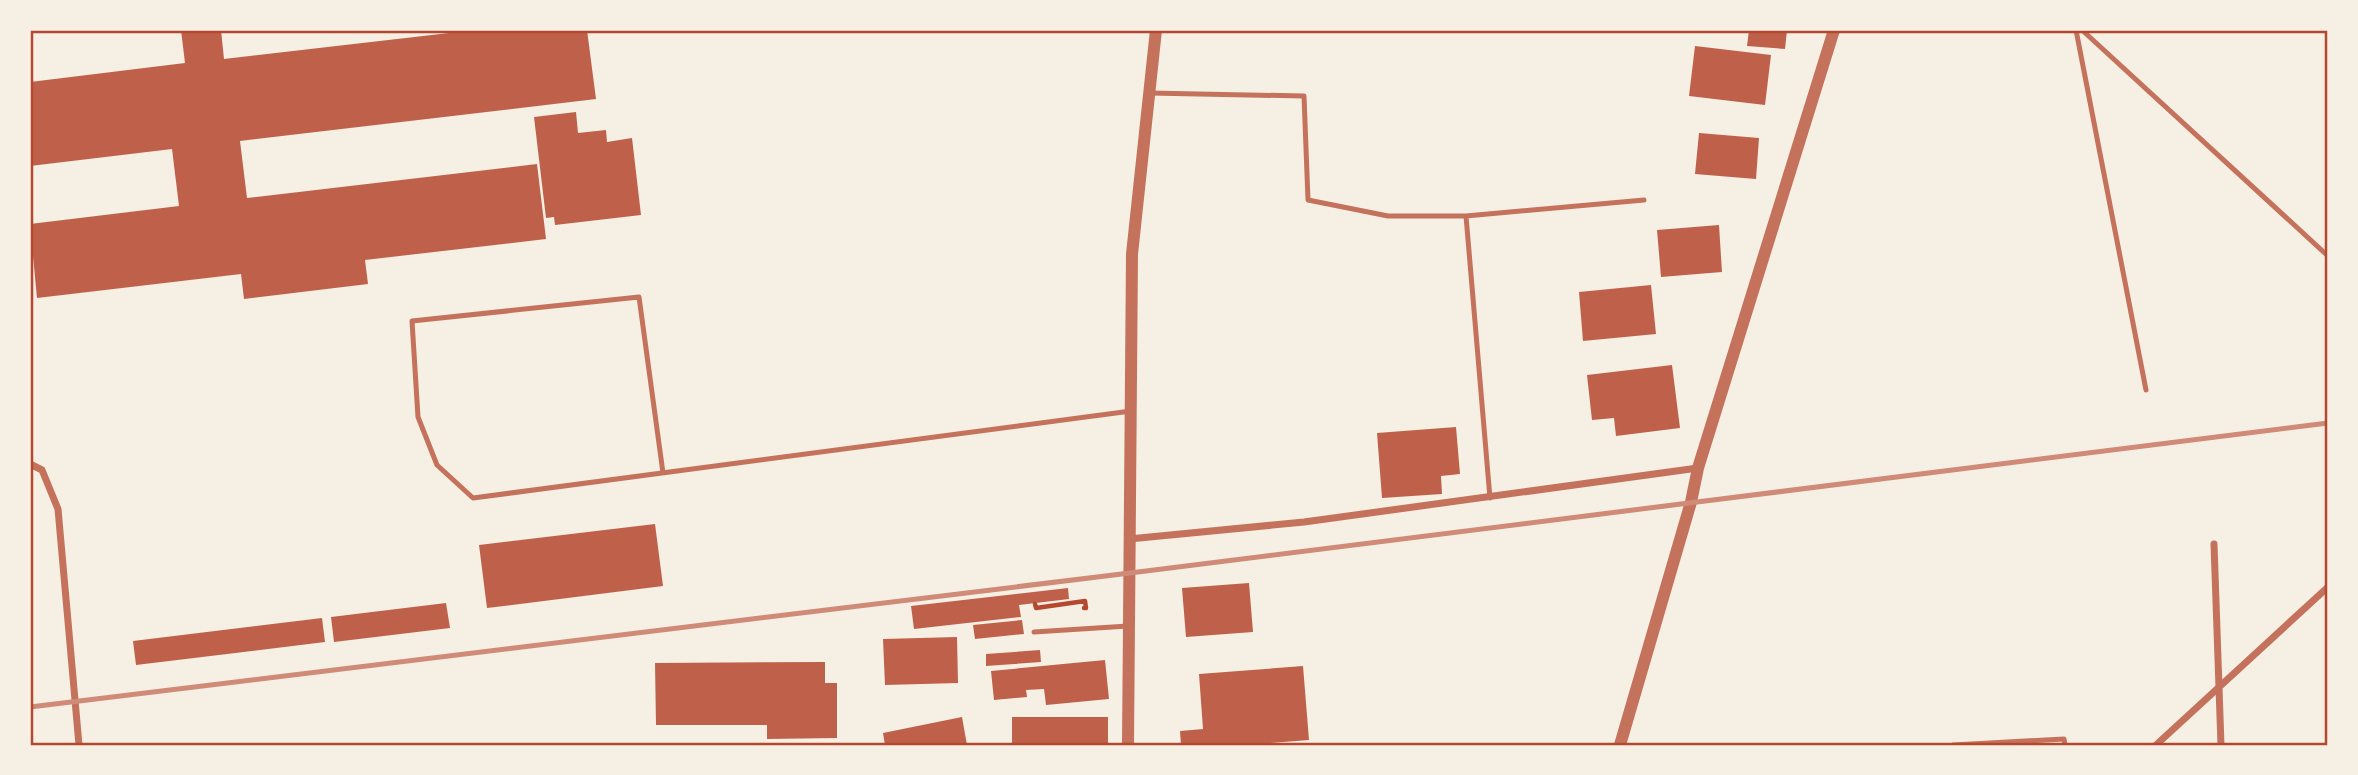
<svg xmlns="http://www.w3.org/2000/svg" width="2358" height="775" font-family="'Roboto Condensed',sans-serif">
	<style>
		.building { fill: #bf614a }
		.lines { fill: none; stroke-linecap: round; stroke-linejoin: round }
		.path { stroke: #b5482f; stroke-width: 4.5 }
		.service { stroke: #c5725c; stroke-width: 5 }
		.minor { stroke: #c5725c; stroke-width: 7 }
		.tertiary { stroke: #c5725c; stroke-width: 12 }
		.rail { stroke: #cf8b77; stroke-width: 5 }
		.neatline { fill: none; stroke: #b5482f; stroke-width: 2.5 }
	</style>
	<rect width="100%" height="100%" fill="#f6efe4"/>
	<path class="building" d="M181 30H221L224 59 475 30H587L596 99 240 141 247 198 537 164 546 239 365 260 368 284 244 299 241 274 37 298 30 224 179 206 172 149 30 166V82L185 63Z
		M1749 30H1787L1785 49 1747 46Z
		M1695 46 1771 55 1765 105 1689 96Z
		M576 112 578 133 606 130 607 142 632 138 641 215 555 225 554 217 546 218 534 117Z
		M1699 133 1759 138 1756 179 1695 174Z
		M1719 225 1722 272 1661 277 1657 230Z
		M1651 285 1656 334 1583 341 1579 292Z
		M1672 365 1680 428 1616 436 1614 418 1592 420 1587 375Z
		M1456 427 1460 474 1441 476 1442 494 1382 498 1377 433Z
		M655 524 663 586 487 608 479 545Z
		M1249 583 1253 632 1186 637 1182 588Z
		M1068 588 1069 599 1019 605 1021 617 914 629 911 606Z
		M446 603 450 628 334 642 331 617Z
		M322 618 325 642 136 665 133 641Z
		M1022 620 1024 634 975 639 973 625Z
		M957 637 958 683 885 685 883 639Z
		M1040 650 1041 662 986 666V654Z
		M1105 660 1109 699 1046 705 1044 689 1026 690 1027 697 994 700 991 671Z
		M825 662V683H837V738L767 739V725H656L655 663Z
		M1303 666 1309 740 1245 745H1181L1180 731 1203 729 1199 674Z
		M962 717 967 745H885L883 733Z
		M1012 717H1108V745H1012Z"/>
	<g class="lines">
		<path class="path" d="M1035 604 1036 608 1085 601 1086 608H1084"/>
		<path class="service" d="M2076 30 2146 390
			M2082 30 2328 256
			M1149 93 1304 96 1308 200 1388 216H1466
			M663 473 639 297 412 321 418 417 437 465 473 498 1131 411
			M1490 498 1466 216 1644 200
			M1034 632 1128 626
			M1953 745 2064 739 2065 745"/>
		<path class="minor" d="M30 464 42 470 58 509 79 745
			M1129 539 1304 522 1698 468
			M2214 544 2221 745
			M2156 745 2328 587"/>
		<path class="tertiary" d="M1128 745 1132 254 1156 30
			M1620 745 1691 502 1698 468 1834 30"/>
		<path class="rail" d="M30 707 1130 573 2328 423"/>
	</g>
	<rect width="2358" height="775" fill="none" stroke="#f6efe4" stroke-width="63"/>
	<rect x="32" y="32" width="2294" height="712" class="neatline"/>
</svg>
